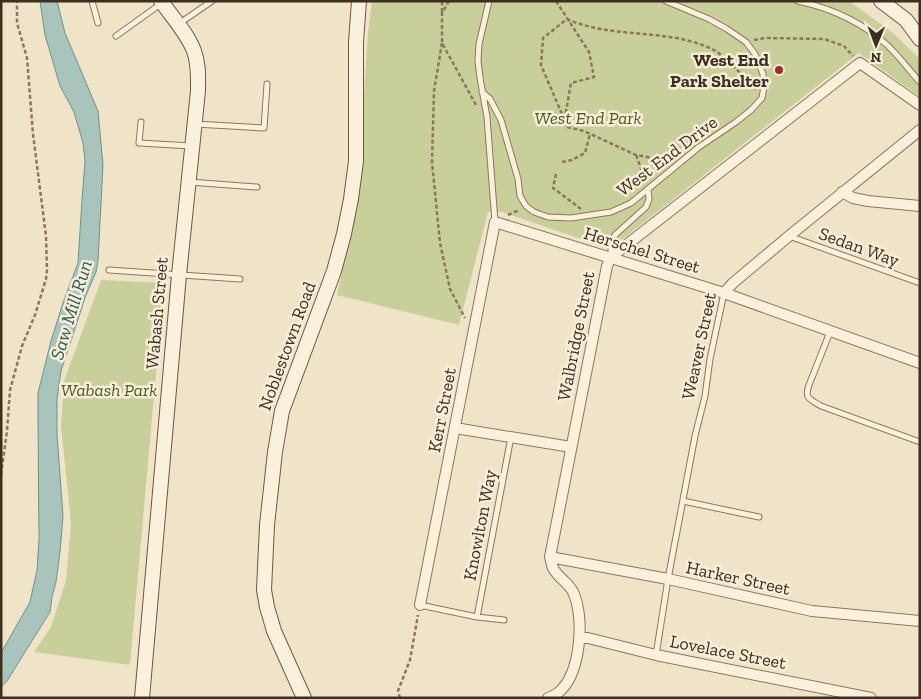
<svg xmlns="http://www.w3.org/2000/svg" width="921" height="699" font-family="'Zilla Slab',serif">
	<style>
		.green { fill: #c9cf9b }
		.water { fill: #a9c4bc; stroke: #6f938a }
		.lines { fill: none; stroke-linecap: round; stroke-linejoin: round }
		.service-casing { stroke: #8d765c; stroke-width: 7 }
		.minor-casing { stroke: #8d765c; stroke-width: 12 }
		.secondary-casing { stroke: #6f573f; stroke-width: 16 }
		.path { stroke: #8d765c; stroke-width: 2.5; stroke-dasharray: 4 2.5; stroke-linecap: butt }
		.service { stroke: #faf1dc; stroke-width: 5 }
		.minor { stroke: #faf1dc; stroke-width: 10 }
		.secondary { stroke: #faf1dc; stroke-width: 14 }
		.poi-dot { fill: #9e2a2b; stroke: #f7eed8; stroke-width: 2 }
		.labels { text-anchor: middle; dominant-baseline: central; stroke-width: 5; stroke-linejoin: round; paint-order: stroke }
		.poi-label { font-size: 18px; font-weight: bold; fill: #3d2e20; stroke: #f7eed8; text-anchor: end }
		.park-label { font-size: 18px; font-style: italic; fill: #4d5a26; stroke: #f7eed8 }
		.street-label { font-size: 18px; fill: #3d2e20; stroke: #f7eed8 }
		.water-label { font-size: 19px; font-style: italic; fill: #2f5d5a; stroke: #f7eed8 }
	</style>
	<rect width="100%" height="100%" fill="#f0e4c8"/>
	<path class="green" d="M372 1H849L893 33 920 59V97L859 53 619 242 604 247 502 212H488L459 325 337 295 357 202 368 32Z
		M101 280 164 283 130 665 34 652 51 627 66 580 71 523 61 426 64 381Z"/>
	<path class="water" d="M40 1H57L65 33 98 111 103 165 98 261 96 272 86 295 61 371 57 399V434L63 516 60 552 56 582 52 597 50 612 7 681 1 687V653L30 602 37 570 39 540 38 418V393L51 341 63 303 78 263 82 200 85 161 83 143 74 112 60 86 45 35Z"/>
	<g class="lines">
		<g class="service-casing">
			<path id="service" d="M92 1 98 23
				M489 1 479 44 478 61 480 78 487 117 495 222
				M798 1C830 8 862 22 887 45 899 56 909 70 920 82
				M180 23 212 1
				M116 36 162 3
				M482 92 490 99 501 120 518 179 520 196 526 206 534 212 548 217 571 218 611 212 631 203 699 147 736 122 751 110 762 98 764 87 763 74 755 54 746 42 727 29 709 19 666 1
				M141 122 139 143 192 146
				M195 124 264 128 267 84
				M189 182 257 187
				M789 236 920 283
				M611 257V244L615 235 646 207 649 199 648 189
				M109 270 240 279
				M830 332 809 385C804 399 810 399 821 406L920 442
				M683 501 759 517
				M420 605 477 617 504 620
				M477 617 511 437
				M656 655 668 579 695 436 705 396 710 359 724 293"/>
		</g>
		<g class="minor-casing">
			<path id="minor" d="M842 192 853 198 868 201 920 206
				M724 293 733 283 789 236 920 130
				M455 428 571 447
				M550 557 668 579 812 611 920 621
				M420 605 495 222 724 293 920 363
				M579 638H588L656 655 871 698
				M548 698C552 696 556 695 559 692 581 673 585 617 573 592 569 583 558 578 553 568 552 565 551 561 550 557L607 266 611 257 860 63 920 105"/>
		</g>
		<g class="secondary-casing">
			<path id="secondary" d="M881 1 906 20 920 39
				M142 698 179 275 198 91C198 78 199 64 194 51 188 34 172 17 161 1
				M304 698 274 631 267 607 264 590 267 525 275 452 282 411 334 271 344 234 351 199 356 161V42L359 1"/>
		</g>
		<path class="path" d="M449 1 442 13V43L476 105
			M556 1 589 52 594 77 571 83 565 117 566 122
			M442 12V1
			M754 40 765 38 824 39 844 46 853 56
			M442 43 434 91 432 162 440 243 450 289 465 318
			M567 126 541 65 543 38 567 19C614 40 668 27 714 50 718 52 722 56 726 60 737 69 746 79 756 90
			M567 127 584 131 636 155 668 161
			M636 155 646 182
			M562 162 572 160 585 153 590 134
			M556 174 553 188 581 209
			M508 215 519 210
			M1 475 7 431 10 390 22 346 35 315 46 279 47 270 46 236 33 134 27 58 17 23V1
			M400 698 398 691 410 660 418 615"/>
		<use href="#service" class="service"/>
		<use href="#minor" class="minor"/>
		<use href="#secondary" class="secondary"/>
	</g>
	<circle class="poi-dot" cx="779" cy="70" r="5"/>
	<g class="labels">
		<g class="poi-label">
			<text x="769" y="60">West End<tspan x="769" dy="21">Park Shelter</tspan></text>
		</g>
		<g class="park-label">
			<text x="588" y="118">West End Park</text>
			<text x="109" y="390">Wabash Park</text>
		</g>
		<g class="street-label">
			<text transform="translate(667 156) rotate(-37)">West End Drive</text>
			<text transform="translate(859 247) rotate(20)">Sedan Way</text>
			<text transform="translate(642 250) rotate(17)">Herschel Street</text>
			<text transform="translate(157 313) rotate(-85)">Wabash Street</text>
			<text transform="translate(576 336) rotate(-79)">Walbridge Street</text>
			<text transform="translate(287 346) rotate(-70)">Noblestown Road</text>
			<text transform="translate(699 346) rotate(-78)">Weaver Street</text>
			<text transform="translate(442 410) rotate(-79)">Kerr Street</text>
			<text transform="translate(480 525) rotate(-79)">Knowlton Way</text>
			<text transform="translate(738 578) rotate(12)">Harker Street</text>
			<text transform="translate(728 652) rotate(11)">Lovelace Street</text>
		</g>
		<g class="water-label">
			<text transform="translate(71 310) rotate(-73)">Saw Mill Run</text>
		</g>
	</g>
	<rect width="921" height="699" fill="none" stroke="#3d2e20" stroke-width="5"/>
	<g transform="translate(876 45) rotate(181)" stroke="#f7eed8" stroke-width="4" paint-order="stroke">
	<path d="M0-4L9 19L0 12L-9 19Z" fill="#3d2e20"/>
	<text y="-8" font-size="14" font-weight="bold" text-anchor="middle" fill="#3d2e20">N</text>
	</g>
</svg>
